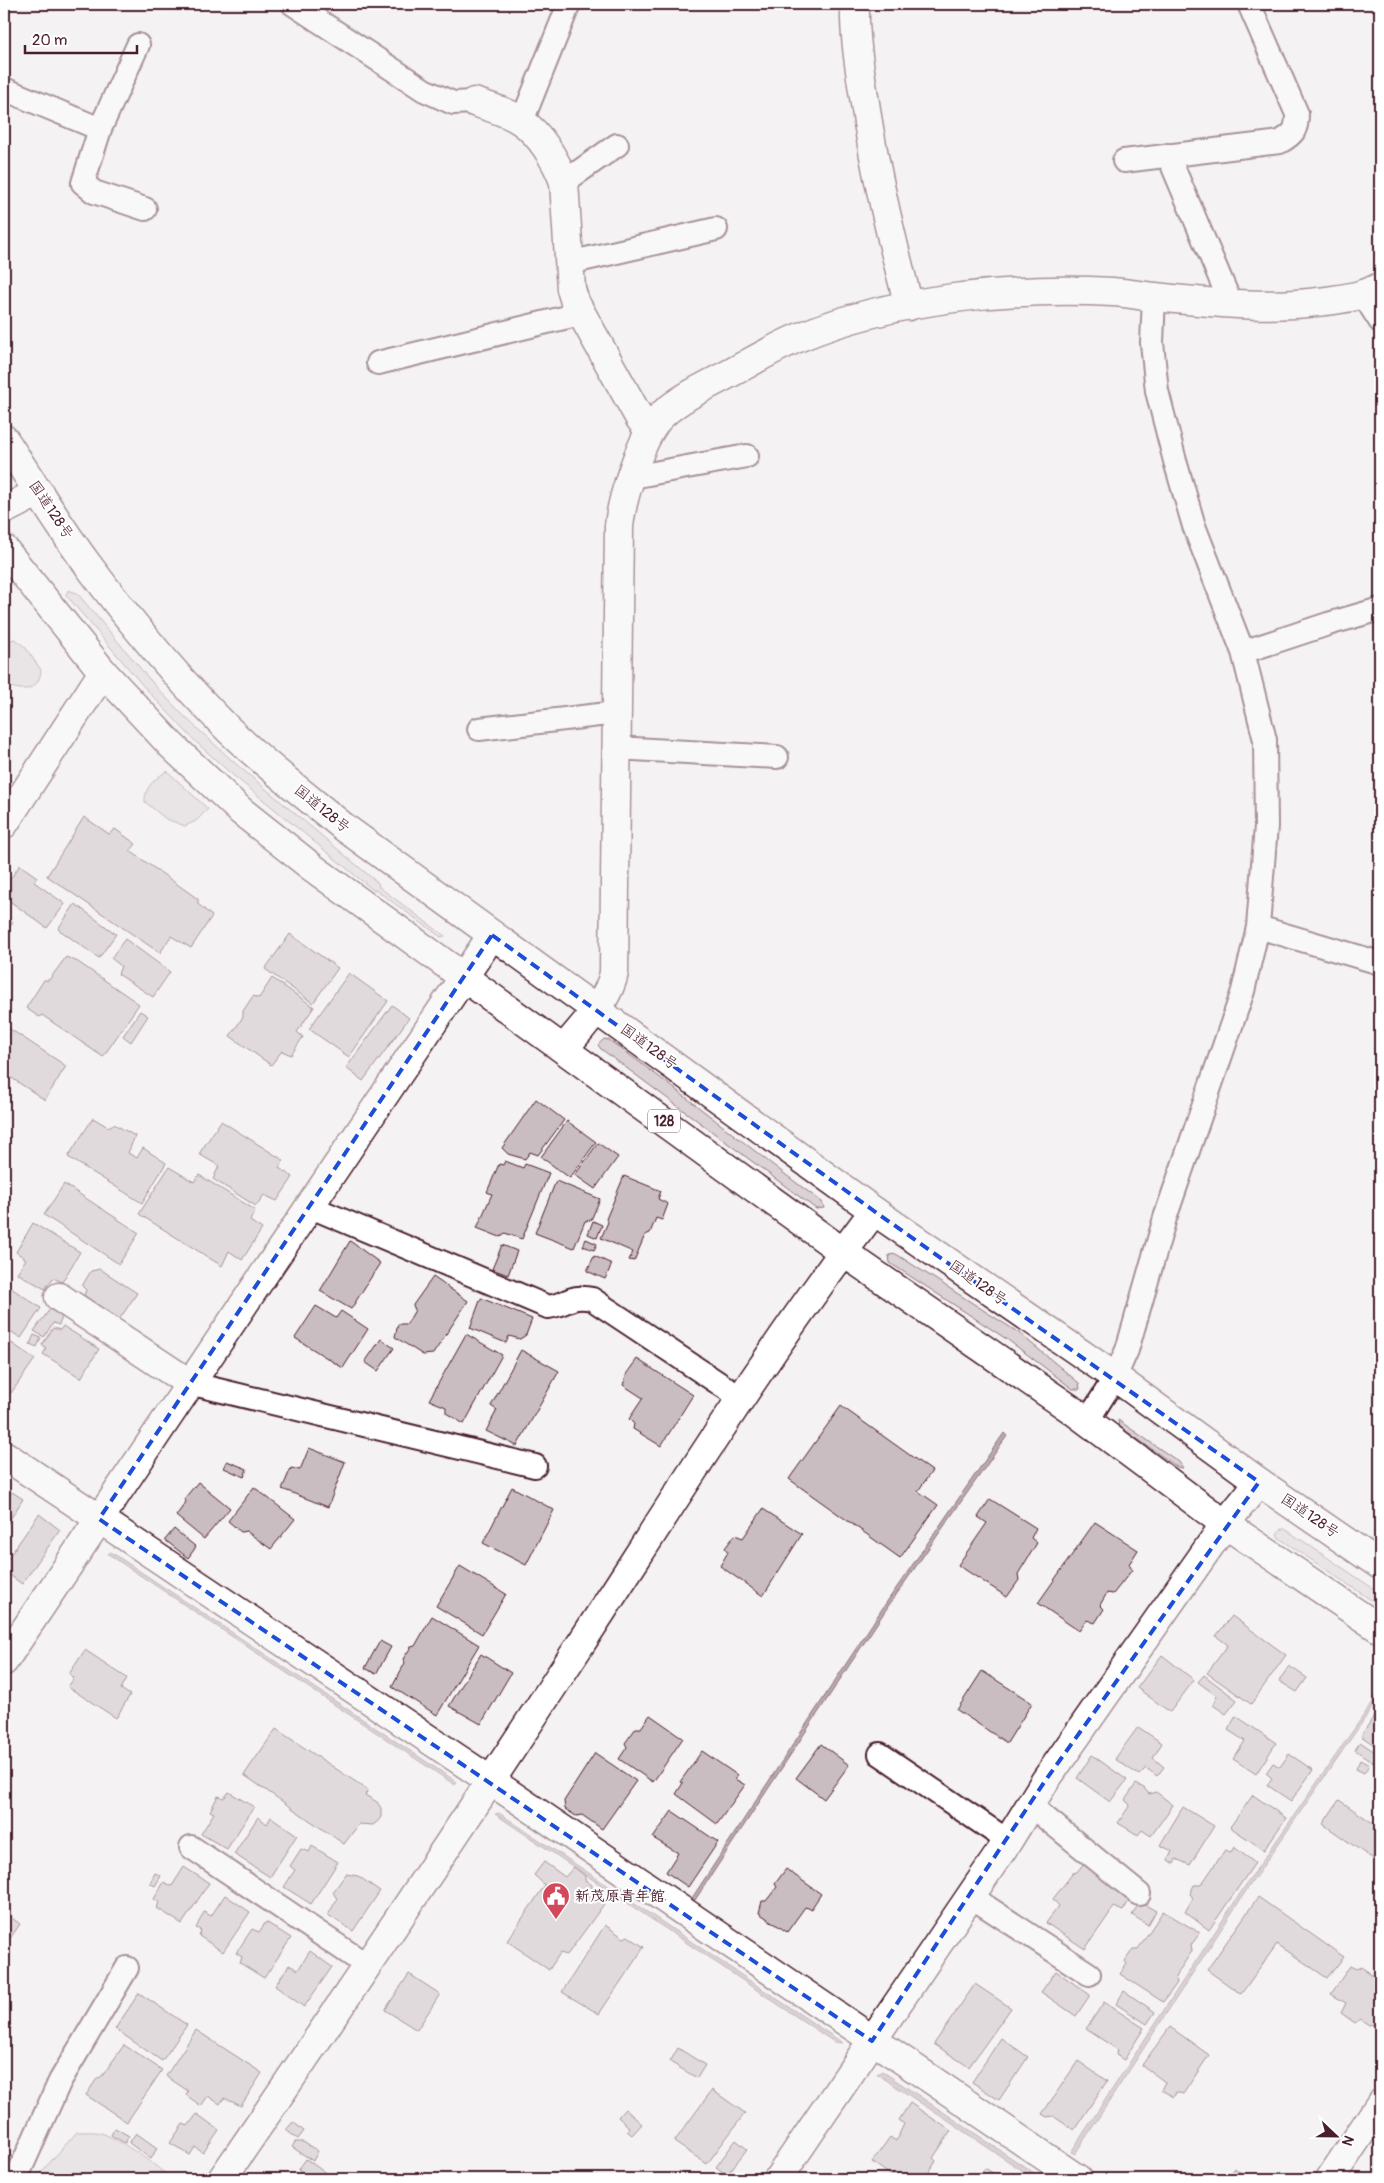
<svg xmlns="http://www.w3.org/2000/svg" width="1384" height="2183" font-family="Pangolin,'Klee One',sans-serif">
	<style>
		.green { fill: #dbd2d5; stroke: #927880 }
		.water { fill: #baa9ae; stroke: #8d727a }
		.building { fill: #cabdc1; stroke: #4a1f2b }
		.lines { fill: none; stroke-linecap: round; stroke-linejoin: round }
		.lane-casing { stroke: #4a1f2b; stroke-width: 26 }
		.street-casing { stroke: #4a1f2b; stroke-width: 31 }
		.secondary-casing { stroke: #4a1f2b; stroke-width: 31 }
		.highway-casing { stroke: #4a1f2b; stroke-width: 31 }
		.lane { stroke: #fff; stroke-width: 22 }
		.street { stroke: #fff; stroke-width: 28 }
		.secondary { stroke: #fff; stroke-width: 28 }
		.highway { stroke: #fff; stroke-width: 28 }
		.marked { fill: none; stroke: #1d4ed8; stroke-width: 4; stroke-dasharray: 10 6; stroke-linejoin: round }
		.labels { text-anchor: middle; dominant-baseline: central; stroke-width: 4; stroke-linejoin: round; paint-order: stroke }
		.shield { fill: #fff; stroke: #80626b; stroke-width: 1 }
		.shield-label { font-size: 14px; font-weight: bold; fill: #4a1f2b }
		.street-label { font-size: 15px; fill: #4a1f2b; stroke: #fff }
		.poi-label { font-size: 15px; font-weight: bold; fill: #4a1f2b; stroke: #fff; text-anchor: start }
	</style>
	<rect width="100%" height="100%" fill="#f4f2f2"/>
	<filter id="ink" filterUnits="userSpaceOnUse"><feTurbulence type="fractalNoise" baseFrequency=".02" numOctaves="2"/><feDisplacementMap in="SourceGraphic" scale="10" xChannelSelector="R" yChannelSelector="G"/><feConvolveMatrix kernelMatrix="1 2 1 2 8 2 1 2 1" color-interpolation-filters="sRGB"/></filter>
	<g filter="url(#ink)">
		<path class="green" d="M68 590 77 593 157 688 186 718 236 764 378 883 379 887 445 936 441 937 376 890H373L228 771 196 742 145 688 66 595Z
			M15 639 25 647 41 670C39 693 20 692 4 684V648L11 640Z
			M167 771 208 809 196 821 185 826 166 819 145 802C144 787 155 779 167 771Z
			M604 1039 609 1040C682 1092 750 1149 822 1202L824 1208 816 1209 812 1206 601 1049 598 1045Z
			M896 1254 1019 1333 1079 1383 1080 1389H1073L1008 1340 890 1263 889 1255Z
			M1118 1420 1179 1462 1183 1468 1177 1467 1119 1426Z
			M1281 1529H1285L1380 1593V1606L1279 1538 1277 1534Z
			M77 2132C85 2132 94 2131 101 2133 118 2138 158 2166 171 2179H35Z"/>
		<path class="water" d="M1004 1433 1007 1436 889 1605 695 1900 692 1898 886 1603Z
			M111 1552 457 1782 455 1785 108 1554Z
			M1377 1696 1379 1698 1248 1888 1075 2154 1071 2152 1245 1886Z
			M499 1813 840 2041 842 2043 834 2042 495 1814Z
			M882 2071 1043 2179H1035L877 2074Z"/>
		<path class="building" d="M84 817 109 834 115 829 136 844 130 851 198 899V904L212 916 191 948 171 936 160 953 47 876Z
			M20 865 37 877 34 882 65 904 47 928 4 897V888Z
			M75 904 116 934 99 958 58 929Z
			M4 916 13 922 4 936Z
			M290 934 338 968 313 1003 265 969Z
			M125 939 170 972 153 997 118 974 121 966 111 958Z
			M66 957 78 962 139 1004 103 1057 42 1015 39 1017 26 1008 44 980H49Z
			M349 973 388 1001 349 1057 309 1029Z
			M272 978 314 1007 297 1032 303 1037 291 1055 282 1051 271 1065 230 1036 243 1017V1011L253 996 259 998Z
			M392 1005 409 1018 363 1081 346 1068Z
			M140 1011 148 1016 131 1042 123 1036Z
			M4 1025 66 1066 45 1100 4 1073Z
			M536 1099 564 1120 538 1155 530 1152 525 1159 508 1154 502 1148Z
			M93 1118 108 1127 114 1124 135 1136 128 1153 137 1158 143 1148 166 1163 142 1203 68 1157Z
			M221 1121 283 1160 279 1168 293 1177 277 1201 264 1195 256 1206 213 1179 219 1166 199 1154Z
			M567 1121 596 1142 570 1178 541 1157Z
			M598 1143 618 1157 595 1189 575 1175Z
			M505 1161 523 1168 525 1164 549 1173 522 1239 505 1233 500 1237 477 1228 492 1194 487 1192 499 1164 503 1165Z
			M169 1167 194 1182 199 1175 255 1210 250 1221 262 1229 242 1260 229 1251 222 1266 139 1214Z
			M624 1176 661 1191 658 1199 668 1204 662 1220 656 1218 650 1233 645 1235 634 1261 629 1260 633 1252 601 1238 608 1222 606 1219Z
			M556 1181 600 1199 591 1220 585 1221 574 1248 535 1233Z
			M64 1184 139 1233 119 1264 44 1215Z
			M593 1221 602 1225 597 1238 588 1234Z
			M33 1223 80 1252 62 1282 53 1278 45 1289 17 1273 26 1259 16 1252Z
			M586 1239 597 1244 594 1250 583 1246Z
			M350 1241 380 1263 351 1309 320 1291Z
			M502 1245 517 1251 508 1275 492 1269Z
			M594 1256 612 1264 605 1279 587 1271Z
			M100 1269 137 1293 119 1320 84 1295 86 1290 82 1286 91 1271Z
			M433 1277 468 1301 433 1354 423 1355 395 1337 398 1324H407L415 1310 413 1305Z
			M11 1288 41 1308 21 1338 4 1327V1299Z
			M481 1298 532 1319 526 1335 520 1339 509 1336 506 1343 470 1328Z
			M316 1306 336 1318 341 1311 368 1329 343 1368 295 1338Z
			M50 1309 62 1317 59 1325 53 1323 44 1337 34 1331Z
			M63 1326 99 1349 81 1378 43 1354 46 1349 42 1345 53 1328 60 1330Z
			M466 1334 502 1355 464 1424 446 1413V1407L429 1400Z
			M34 1335 41 1338 37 1347 30 1344Z
			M4 1338 35 1359 11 1393 4 1388Z
			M381 1339 394 1348 378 1371 365 1362Z
			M521 1350 559 1371 517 1446 486 1431 497 1410 491 1406Z
			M637 1359 693 1395 661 1446 633 1429 634 1424 629 1419 643 1398 623 1385 627 1373Z
			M841 1406 932 1471 918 1491 938 1505 900 1558 789 1479Z
			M309 1448 345 1462 328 1507 282 1489 291 1468 300 1470Z
			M227 1461 247 1469 244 1477 224 1468Z
			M198 1482 230 1508 204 1539 176 1516 186 1502 184 1499Z
			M254 1487 295 1519 271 1549 246 1531 241 1532 228 1521Z
			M512 1487 554 1510 526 1565 483 1543Z
			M12 1492 23 1499 4 1529V1502Z
			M990 1499 1036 1528 1031 1538 1037 1543 1018 1574 1019 1580 1007 1597 958 1565 987 1523 978 1517Z
			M763 1509 802 1534 763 1596 720 1566 728 1552 725 1548 735 1535 743 1538Z
			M39 1514 60 1530 22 1584 4 1571V1564Z
			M1095 1522 1138 1550 1129 1564 1132 1570 1113 1594 1107 1593 1100 1605 1104 1609 1095 1623 1087 1620 1079 1631 1038 1603Z
			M174 1529 196 1547 188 1558 165 1540Z
			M460 1566 506 1594 482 1634 436 1606Z
			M432 1616 479 1645 437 1715 392 1687 405 1663 403 1659 411 1647 415 1646Z
			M1232 1616 1286 1655 1251 1704 1207 1673 1228 1645 1216 1636Z
			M380 1641 391 1647 376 1674 365 1668Z
			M85 1650 127 1678 121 1689 130 1695 116 1718 68 1687 74 1678 69 1674Z
			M481 1654 511 1673 481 1724 449 1706Z
			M1162 1655 1194 1680 1170 1712 1137 1688Z
			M1289 1666 1307 1678 1297 1692 1279 1681Z
			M982 1671 1032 1703 1007 1743 957 1710Z
			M1204 1675 1237 1700 1226 1714 1213 1705 1217 1696 1198 1682Z
			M1380 1707V1749L1361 1736Z
			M650 1715 683 1738 653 1782 619 1759 627 1747 625 1743 636 1728H641Z
			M1236 1716 1276 1743 1256 1774 1233 1759 1245 1741 1228 1730Z
			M1138 1727 1162 1743 1153 1758 1164 1767 1157 1776 1146 1768 1139 1775 1115 1759Z
			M276 1729 368 1790 365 1795 377 1802 381 1808V1817L378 1821 373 1825 359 1824 344 1844 244 1775Z
			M1360 1742 1378 1754 1373 1762 1355 1750Z
			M821 1744 849 1765 824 1799 796 1778Z
			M702 1751 737 1775 735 1779 745 1785 717 1824 676 1794 683 1783 680 1782Z
			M595 1753 636 1781 602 1829 582 1815 576 1816 565 1809 564 1801Z
			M1289 1754 1313 1770 1291 1801 1267 1785 1272 1778 1266 1773 1273 1763 1280 1767Z
			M1092 1755 1127 1780 1110 1802 1077 1778Z
			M1360 1760 1369 1765 1364 1773 1356 1769Z
			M1136 1784 1144 1788 1149 1794 1156 1792 1173 1805 1151 1836 1142 1830 1138 1835 1118 1823 1130 1805 1125 1800Z
			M229 1792 254 1807 227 1849 201 1834 214 1813 210 1811 218 1796 224 1798Z
			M1253 1795 1286 1818 1264 1850 1230 1827Z
			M1339 1800 1380 1828V1864L1323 1824Z
			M1183 1807 1214 1826 1190 1865 1176 1859 1174 1864 1168 1860 1172 1851 1160 1845Z
			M672 1811 718 1842 688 1887 666 1872 678 1853 653 1838Z
			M258 1817 267 1824 271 1817 297 1835 270 1877 234 1854Z
			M312 1846 338 1862 311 1904 284 1887 295 1870 290 1866 301 1849 309 1852Z
			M1234 1847 1255 1863 1209 1930 1185 1912 1193 1898 1190 1894 1194 1885H1201L1225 1850 1231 1852Z
			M544 1862 565 1877 574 1867 585 1876V1880L592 1885V1889L607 1900 567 1955 560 1953 549 1970 507 1941 545 1885 534 1875Z
			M1084 1863 1130 1899 1123 1911 1114 1907 1085 1949 1046 1923 1059 1906 1053 1899 1073 1873 1077 1872Z
			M184 1867 209 1883 182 1924 157 1908 159 1902 154 1899 164 1882 172 1886Z
			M786 1869 821 1894 811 1909 805 1907 787 1932 759 1913 762 1901H766L777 1887 775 1884Z
			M155 1873 161 1876 155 1886 150 1883Z
			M346 1874 358 1876 380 1891 353 1931 328 1915 337 1899 333 1892Z
			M225 1895 250 1912 223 1952 199 1936 201 1930 196 1928 204 1912 211 1916Z
			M1258 1897 1344 1957 1327 1978 1277 1944 1241 1994 1207 1970Z
			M1140 1902 1156 1911 1148 1925 1132 1915Z
			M1163 1911 1200 1933 1191 1945 1192 1951 1175 1977 1177 1983 1163 2002 1120 1974 1127 1964 1125 1961 1133 1949H1138Z
			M4 1912 20 1924 4 1947Z
			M266 1922 291 1938 264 1978 240 1963 242 1957 236 1953 252 1929 259 1932Z
			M605 1925 624 1938 628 1936 644 1947 599 2014 562 1992Z
			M310 1951 332 1967 304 2007 275 1986 289 1965 298 1970Z
			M1350 1966 1356 1969 1361 1967 1380 1980V2029L1374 2024 1369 2025 1360 2019 1355 2023 1341 2013 1346 2003 1331 1994Z
			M1056 1971 1090 1995 1076 2016 1041 1992Z
			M409 1974 440 1994 417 2030 385 2010Z
			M975 1984 1011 2008 969 2067 934 2044Z
			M1124 1991 1155 2012 1147 2024 1116 2004Z
			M139 1993 187 2025 162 2061 115 2029Z
			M1104 2002 1144 2028 1124 2060 1116 2055 1118 2050 1086 2029Z
			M1170 2027 1209 2055 1183 2094 1176 2092 1174 2097 1161 2090 1165 2082 1142 2065Z
			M196 2030 262 2073 241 2106 224 2098 220 2104 208 2096 201 2106 186 2095 188 2091 166 2076Z
			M1001 2038 1028 2057 999 2100 972 2082Z
			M124 2045 162 2070 127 2122 86 2095 96 2080 102 2076Z
			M678 2048 705 2065 697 2078 670 2062Z
			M1078 2061 1107 2081 1074 2130 1053 2116 1047 2117 1042 2114Z
			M712 2090 745 2113 707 2164 674 2142Z
			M910 2103 951 2131 933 2158 936 2161 925 2179H896L872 2162 890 2137 896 2141 904 2124 899 2120Z
			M625 2109 642 2124 632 2135 627 2131 629 2127 618 2117Z
			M197 2114 219 2130 203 2153 195 2147 190 2155 170 2143 183 2124 188 2126Z
			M293 2122 304 2131 298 2139 286 2130Z
			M115 2128 129 2136 125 2143 111 2135Z
			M136 2133 157 2148 151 2159 129 2143Z
			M736 2140 747 2149 727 2175 716 2167Z
			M295 2142H303L318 2151 313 2161 292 2147Z
			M306 2159 327 2174 323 2179H312L298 2170Z
			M985 2168 1002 2179H977Z
			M1234 2168 1250 2179H1226Z"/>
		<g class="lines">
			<g class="lane-casing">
				<path id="lane" d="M293 4 424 90 453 103 474 102
					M138 45 100 129 83 183 94 192 145 209
					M4 89 100 129
					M522 121 569 4
					M1168 155 1231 304
					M1124 161 1280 142C1294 134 1297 130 1297 114L1249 4
					M564 182 617 145
					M569 263 716 229
					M1364 296 1380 321
					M378 363 580 314
					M632 477 747 456
					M1243 652 1328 624 1380 609
					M479 729 616 713
					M616 748 777 757
					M1258 927 1380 963
					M311 1207 548 1307C567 1305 570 1294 592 1299L741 1398
					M189 1383 535 1466
					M1087 1422 1115 1377 1127 1350 1165 1218 1243 991 1258 927 1266 826 1265 740 1243 652 1194 526 1175 461 1157 391 1152 343 1154 297
					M880 1754 1008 1841
					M1031 1806 1139 1894
					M191 1847 368 1966
					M970 1896 1089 1974
					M16 2179 60 2081 127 1968"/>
			</g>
			<g class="street-casing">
				<path id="street" d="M855 4C854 37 860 71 865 103 875 172 891 238 909 306
					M474 102C490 107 508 112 521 121 540 134 556 160 564 182L571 289 575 302 640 419 649 430
					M4 824 103 672
					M564 1049C582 1026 608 1002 614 973L619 526C622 497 642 433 663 414 684 395 713 383 738 369 758 358 778 346 800 337 893 298 1013 287 1113 292 1128 293 1142 296 1156 297 1213 303 1269 309 1326 301 1347 298 1361 297 1380 287
					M59 1297 189 1383
					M4 1455 491 1781 1078 2179
					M778 2179 1008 1841 1045 1781 1225 1524 1259 1482
					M1330 2179 1380 2104"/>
			</g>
			<g class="secondary-casing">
				<path id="secondary" d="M4 510 39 492
					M4 1661 492 935
					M222 2179C342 2004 461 1827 578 1648 674 1501 767 1351 874 1211"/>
			</g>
			<g class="highway-casing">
				<path id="highway" d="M4 439C32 481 58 525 88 565 131 623 178 679 229 730 265 765 306 796 345 828L874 1211 1115 1377 1259 1482 1380 1565
					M4 549 103 672 171 745 241 811 313 868 843 1252 1075 1412 1225 1524 1380 1629"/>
			</g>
			<use href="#lane" class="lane"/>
			<use href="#street" class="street"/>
			<use href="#secondary" class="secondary"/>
			<use href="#highway" class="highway"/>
		</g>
	</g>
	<path d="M0 0H1384V2183H0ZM492 935 874 1211 1259 1482 1045 1781 872 2041 99 1519Z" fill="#f4f2f2" fill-opacity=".55" fill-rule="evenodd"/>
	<path class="marked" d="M492 935 874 1211 1259 1482 1045 1781 872 2041 99 1519Z"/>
	<defs>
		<g id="civic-pin" transform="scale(1.4375)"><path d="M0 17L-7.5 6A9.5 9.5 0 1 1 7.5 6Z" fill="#d1495b" stroke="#fff"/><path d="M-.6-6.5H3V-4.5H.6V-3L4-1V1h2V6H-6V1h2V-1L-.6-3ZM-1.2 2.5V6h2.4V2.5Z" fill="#fff"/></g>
	</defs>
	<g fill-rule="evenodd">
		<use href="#civic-pin" x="556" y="1896"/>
	</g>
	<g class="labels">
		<rect class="shield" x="648" y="1109.5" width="32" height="23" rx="4"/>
		<g class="shield-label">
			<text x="664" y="1121">128</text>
		</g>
		<g class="street-label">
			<text transform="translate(51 510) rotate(56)">国道128号</text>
			<text transform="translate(322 809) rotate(39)">国道128号</text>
			<text transform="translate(649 1047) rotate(36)">国道128号</text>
			<text transform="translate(978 1283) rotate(35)">国道128号</text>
			<text transform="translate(1310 1516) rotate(34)">国道128号</text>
		</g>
		<g class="poi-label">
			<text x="575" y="1896">新茂原青年館</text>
		</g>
	</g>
	<rect width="1384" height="2183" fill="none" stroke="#fff" stroke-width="20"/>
	<rect x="10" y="10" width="1364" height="2163" fill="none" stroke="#4a1f2b" stroke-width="2" filter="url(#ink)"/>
	<g transform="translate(1336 2136) rotate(112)" stroke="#ffffff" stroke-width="4" paint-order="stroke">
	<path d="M0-4L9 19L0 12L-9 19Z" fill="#4a1f2b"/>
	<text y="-8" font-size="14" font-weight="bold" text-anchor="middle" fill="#4a1f2b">N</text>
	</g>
	<path d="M25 45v8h112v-8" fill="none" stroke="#4a1f2b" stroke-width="2.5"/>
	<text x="32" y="45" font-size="15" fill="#4a1f2b" stroke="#ffffff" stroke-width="4" paint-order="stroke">20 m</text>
</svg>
